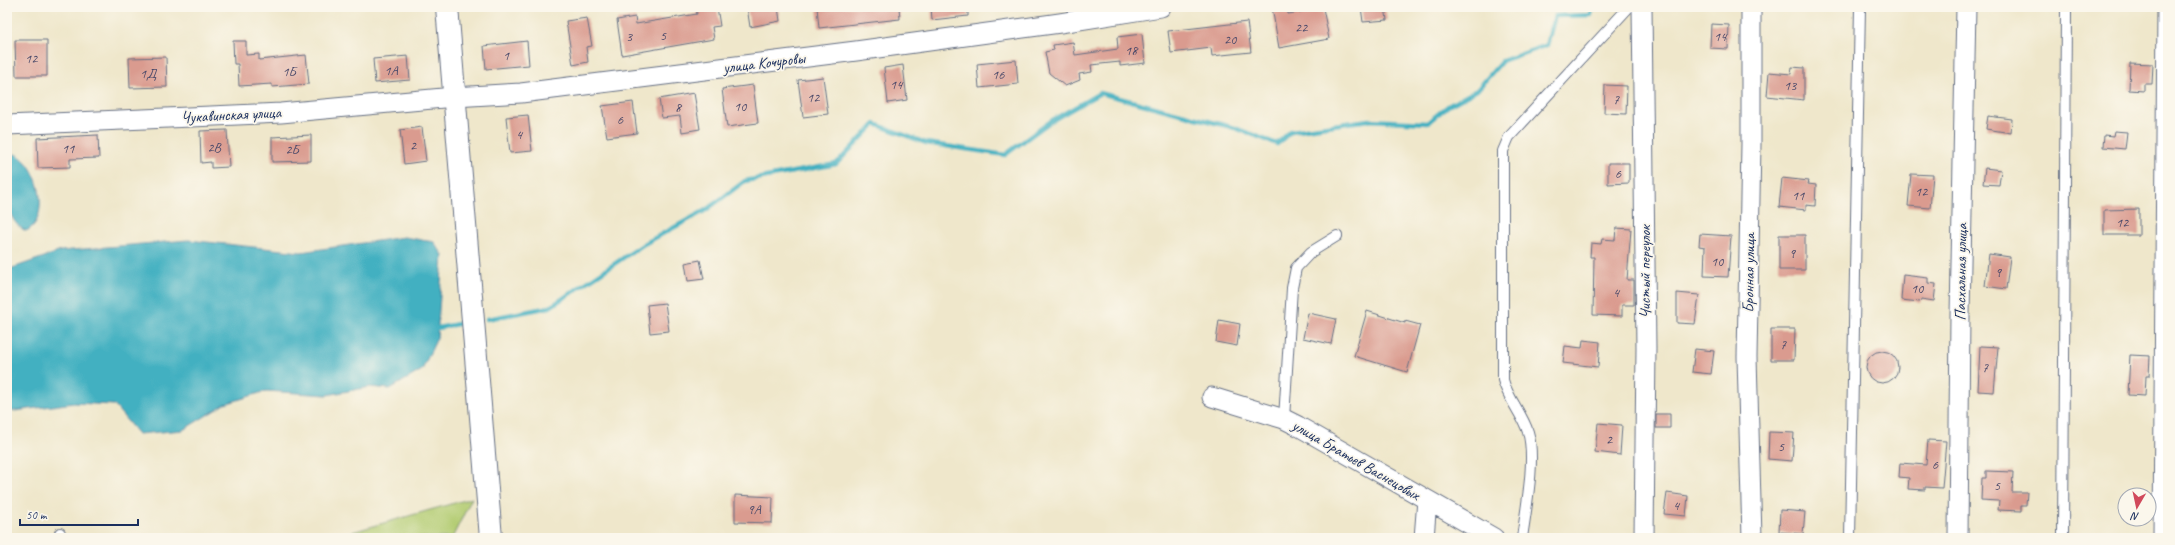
<svg xmlns="http://www.w3.org/2000/svg" width="2175" height="545" font-family="Caveat,sans-serif">
	<style>
		.green { fill: #b3cc72; stroke: #677e68 }
		.water { fill: #43b0c1; stroke: #2f7090 }
		.lines { fill: none; stroke-linecap: round; stroke-linejoin: round }
		.stream { stroke: #43b0c1; stroke-width: 4.5 }
		.building { fill: #da9b8f }
		.lane-casing { stroke: #656f84; stroke-width: 12 }
		.street-casing { stroke: #656f84; stroke-width: 21 }
		.secondary-casing { stroke: #656f84; stroke-width: 24 }
		.lane { stroke: #fff; stroke-width: 10 }
		.street { stroke: #fff; stroke-width: 19 }
		.secondary { stroke: #fff; stroke-width: 22 }
		.labels { text-anchor: middle; dominant-baseline: central; stroke-width: 3.5; stroke-linejoin: round; paint-order: stroke }
		.number-label { font-size: 14px; fill: #4b4a6a }
		.street-label { font-size: 16px; fill: #1b2f5e; stroke: #fbf7ec }
	</style>
	<rect width="100%" height="100%" fill="#fbf7ec"/>
	<filter id="ink" filterUnits="userSpaceOnUse"><feTurbulence type="fractalNoise" baseFrequency=".025" numOctaves="2"/><feDisplacementMap in="SourceGraphic" scale="8" xChannelSelector="R" yChannelSelector="G"/><feConvolveMatrix kernelMatrix="1 2 1 2 8 2 1 2 1" color-interpolation-filters="sRGB"/></filter>
	<filter id="wash" filterUnits="userSpaceOnUse"><feTurbulence type="fractalNoise" baseFrequency=".012" numOctaves="4" result="noise"/><feDisplacementMap in="SourceGraphic" scale="16" xChannelSelector="R" yChannelSelector="G"/><feGaussianBlur stdDeviation="0.9" result="paint"/><feColorMatrix in="noise" values="0 0 0 0 0 0 0 0 0 0 0 0 0 0 0 0 0 1.4 0 .05"/><feComposite in="paint" operator="in"/></filter>
	<g filter="url(#wash)">
		<rect width="100%" height="100%" fill="#efe7cb"/>
		<path class="green" d="M472 498 452 538H331Z"/>
		<path class="water" d="M7 153C37 151 54 219 26 231 0 219 7 177 7 153Z
			M404 237 434 242 443 255 437 338 422 370 390 389 370 387 327 395 266 391 225 404 183 430 138 434 114 405 74 403 7 412V270L61 251 188 240 301 252Z"/>
		<g class="lines">
			<path class="stream" d="M487 319 550 307 644 244 706 210 745 181 836 164 875 124 926 143 1005 155 1051 121 1100 93 1235 128 1277 144 1291 131 1369 120 1427 123 1448 106 1477 90 1502 61 1547 45 1555 16 1591 15 1592 7
				M438 328 463 323"/>
		</g>
		<g id="blocks">
			<path class="building" d="M696 7H717L720 26 712 27 714 39 622 55 617 20 635 17 636 24 697 14Z
				M747 7H778L780 21 750 27Z
				M817 7H899L900 19 819 28Z
				M931 7H968V16L932 20Z
				M1272 7H1287L1288 14 1323 8 1329 39 1279 48Z
				M1361 7H1385L1387 20 1363 22Z
				M587 18 592 46 586 47 588 62 573 65 566 21Z
				M1247 22 1251 52 1212 56 1211 48 1171 53 1168 31Z
				M1711 24 1729 25 1728 49 1710 48Z
				M1142 34 1145 63 1120 66V62L1091 65 1092 72 1079 74 1080 80 1065 86 1049 73 1045 52 1054 50 1053 45 1073 42 1075 55 1118 49 1117 37Z
				M15 40H47V76H16Z
				M233 41H246V55L259 54V60L306 55 309 84 272 87V84L239 86 238 64H234Z
				M527 41 529 65 486 69 484 46Z
				M408 56 410 80 375 83 373 59Z
				M166 57 167 87 130 88 129 58Z
				M1016 60 1018 84 979 88 977 64Z
				M2130 63 2153 64 2152 84H2144V91L2129 90Z
				M903 65 907 100 888 103 884 68Z
				M1792 67 1804 68V100L1767 96 1769 72 1791 74Z
				M823 77 828 114 803 117 798 80Z
				M753 85 758 123 727 127 722 89Z
				M1605 85 1627 86 1626 114 1604 113Z
				M694 93 700 129 682 132 680 116 662 118 659 99Z
				M633 102 637 133 607 137 602 106Z
				M528 115 532 151 510 153 506 117Z
				M1988 116 2012 119 2011 133 1986 129Z
				M422 127 426 161 404 164 400 130Z
				M227 130 229 167 211 168V162L201 163 200 131Z
				M2114 131 2127 132 2125 149 2103 147 2104 135 2113 136Z
				M98 135 99 158 70 159V167L38 168 37 138Z
				M311 135V161L272 162V137Z
				M1608 163H1629V183L1608 184Z
				M1985 168 2001 170 1999 185 1983 184Z
				M1911 174 1933 175 1930 208 1908 206Z
				M1782 178 1809 181 1808 184 1816 185 1815 206 1806 205V210L1779 207Z
				M2139 209V235H2104V210Z
				M1616 228 1631 229 1627 280H1634V305H1622V316L1593 315 1594 257H1590L1591 243 1601 244 1602 239 1615 240Z
				M1700 234 1731 236 1728 277 1704 276 1705 247 1699 246Z
				M1779 235H1805V270H1779Z
				M1989 254 2010 257 2006 289 1985 286Z
				M700 260 704 279 688 281 685 263Z
				M1903 275 1928 278V283L1936 284 1934 301 1921 299 1920 302 1901 300Z
				M1677 293 1699 295 1695 324 1677 323Z
				M665 303 669 331 650 333 647 305Z
				M1367 311 1405 323V321L1420 325 1407 372 1354 356Z
				M1308 313 1336 319 1331 344 1303 338Z
				M1219 320 1240 324 1237 346 1216 342Z
				M1771 329H1795L1794 360H1771Z
				M1583 340 1600 342 1598 367 1563 363 1565 346 1582 348Z
				M1980 346 1998 347 1994 392 1978 391Z
				M1695 349 1714 351 1711 374 1692 372Z
				M1866 367a16 16 0 1 1 32 0a16 16 0 1 1-32 0Z
				M2130 355 2150 356 2149 376H2146L2145 396 2128 395Z
				M1656 414H1670V428H1656Z
				M1598 423 1622 425 1620 455 1595 452Z
				M1769 432 1794 433 1792 461 1768 459Z
				M1928 440 1946 441 1942 488 1925 487V490L1908 489 1909 478 1899 477 1900 463 1926 465Z
				M1986 471 2013 472 2012 492H2027L2026 505H2021V511L1998 510 1999 501 1981 500 1982 478H1986Z
				M1667 493 1688 496 1686 516 1664 514Z
				M735 495 773 497 772 523 735 522Z
				M1780 510 1805 512 1803 534 1779 532Z"/>
		</g>
	</g>
	<g filter="url(#ink)">
		<use href="#blocks" fill-opacity="0" stroke="#656f84" stroke-width="1"/>
		<g class="lines">
			<g class="lane-casing">
				<path id="lane" d="M1284 419 1292 288 1296 268 1311 252 1337 236
					M60 533V538
					M1522 538C1526 509 1536 458 1528 432 1522 413 1508 399 1503 380V151L1509 137 1629 7
					M1850 538 1860 7
					M2063 538 2066 7"/>
			</g>
			<g class="street-casing">
				<path id="street" d="M1642 7 1646 348 1644 538
					M1751 7V144L1747 357 1752 538
					M7 125 281 113 454 97 521 93 856 51 1060 23 1161 7
					M1212 397 1284 419 1298 426 1494 538
					M1424 538 1427 500
					M1958 538 1960 315 1966 7
					M2163 538 2167 7"/>
			</g>
			<g class="secondary-casing">
				<path id="secondary" d="M447 7 491 538"/>
			</g>
			<use href="#lane" class="lane"/>
			<use href="#street" class="street"/>
			<use href="#secondary" class="secondary"/>
		</g>
	</g>
	<g class="labels">
		<g class="number-label">
			<text x="1301" y="27">22</text>
			<text x="663" y="35">5</text>
			<text x="629" y="36">3</text>
			<text x="1720" y="36">14</text>
			<text x="1230" y="39">20</text>
			<text x="1131" y="50">18</text>
			<text x="506" y="55">1</text>
			<text x="31" y="58">12</text>
			<text x="391" y="70">1А</text>
			<text x="289" y="71">1Б</text>
			<text x="148" y="73">1Д</text>
			<text x="998" y="74">16</text>
			<text x="896" y="84">14</text>
			<text x="1790" y="85">13</text>
			<text x="813" y="97">12</text>
			<text x="1616" y="99">7</text>
			<text x="740" y="106">10</text>
			<text x="678" y="107">8</text>
			<text x="620" y="119">6</text>
			<text x="519" y="134">4</text>
			<text x="413" y="145">2</text>
			<text x="214" y="147">2В</text>
			<text x="68" y="148">11</text>
			<text x="292" y="149">2Б</text>
			<text x="1618" y="173">6</text>
			<text x="1921" y="191">12</text>
			<text x="1798" y="195">11</text>
			<text x="2122" y="222">12</text>
			<text x="1792" y="253">9</text>
			<text x="1717" y="261">10</text>
			<text x="1998" y="272">9</text>
			<text x="1917" y="288">10</text>
			<text x="1616" y="292">4</text>
			<text x="1783" y="344">7</text>
			<text x="1985" y="367">7</text>
			<text x="1609" y="439">2</text>
			<text x="1781" y="446">5</text>
			<text x="1935" y="464">6</text>
			<text x="1997" y="485">5</text>
			<text x="1676" y="505">4</text>
			<text x="754" y="509">9А</text>
		</g>
		<g class="street-label">
			<text transform="translate(764 63) rotate(-7)">улица Кочуровы</text>
			<text transform="translate(231 115) rotate(-3)">Чукавинская улица</text>
			<text transform="translate(1645 272) rotate(-90)">Чистый переулок</text>
			<text transform="translate(1961 272) rotate(-89)">Пасхальная улица</text>
			<text transform="translate(1749 273) rotate(-89)">Бронная улица</text>
			<text transform="translate(1356 460) rotate(30)">улица Братьев Васнецовых</text>
		</g>
	</g>
	<rect width="2175" height="545" fill="none" stroke="#fbf7ec" stroke-width="24"/>
	<g transform="translate(2137 507) rotate(189)"><circle r="19" fill="#fbf7ec" stroke="#a1a7b3"/>
	<path d="M0-3L7 15L0 10L-7 15Z" fill="#d1495b"/>
	<text y="-6" font-size="11" font-weight="bold" text-anchor="middle" fill="#1b2f5e">N</text>
	</g>
	<path d="M20 519v6h118v-6" fill="none" stroke="#1b2f5e" stroke-width="2"/>
	<text x="26" y="519" font-size="12" fill="#1b2f5e" stroke="#fbf7ec" stroke-width="3" paint-order="stroke">50 m</text>
</svg>
